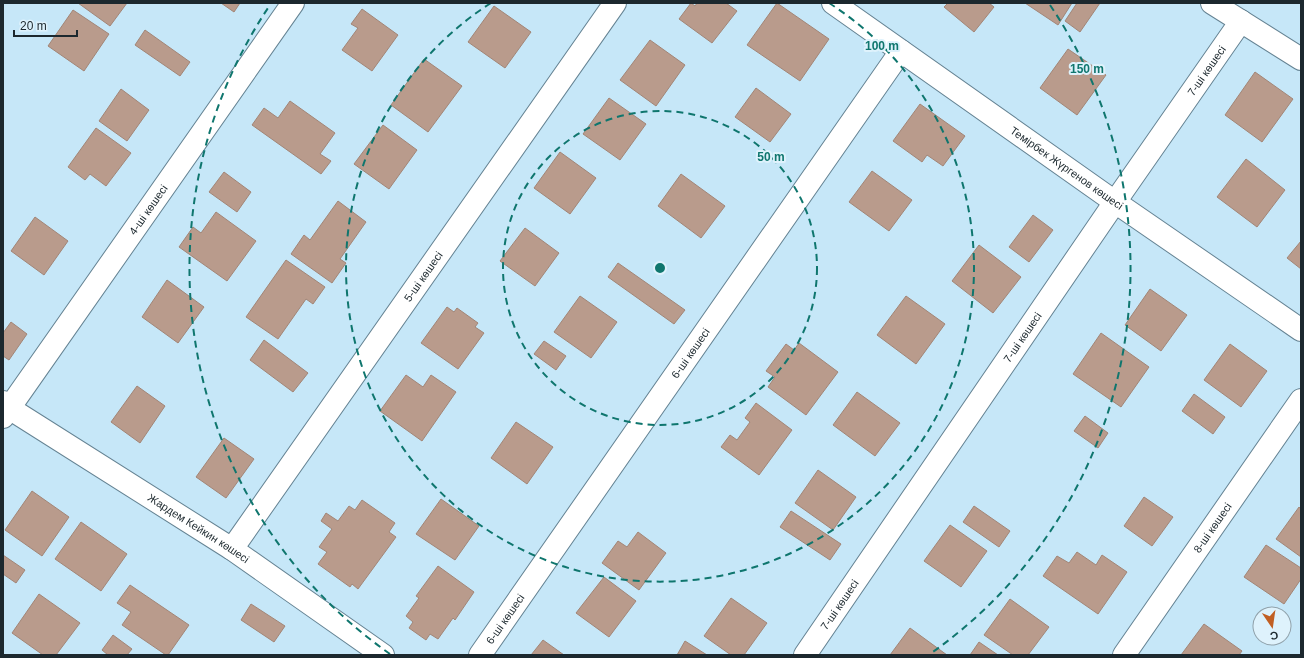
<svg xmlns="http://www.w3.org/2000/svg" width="1304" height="658" font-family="Helvetica,sans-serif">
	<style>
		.building { fill: #b99b8c; stroke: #a28576 }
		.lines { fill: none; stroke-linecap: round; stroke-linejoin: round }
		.minor-casing { stroke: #658393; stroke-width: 24 }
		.minor { stroke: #fff; stroke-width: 22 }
		.ring { fill: none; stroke: #0f766e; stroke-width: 2; stroke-dasharray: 7 5 }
		.labels { text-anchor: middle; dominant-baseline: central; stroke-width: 4; stroke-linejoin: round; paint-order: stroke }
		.street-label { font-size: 11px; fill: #1c282e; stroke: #def2fc }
		.centre { fill: #0f766e; stroke: #def2fc; stroke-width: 2 }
		.ring-label { font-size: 12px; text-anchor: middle; font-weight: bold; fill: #0f766e; stroke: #def2fc; stroke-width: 4; stroke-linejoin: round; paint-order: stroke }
	</style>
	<rect width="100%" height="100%" fill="#c6e7f8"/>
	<path class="building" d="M78 3H127L110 26Z
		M221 3H240L234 12Z
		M691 3 695 6 697 3H726L737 11 712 43 679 19Z
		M777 3 829 39 800 81 747 45Z
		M948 3H989L994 7 974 32 944 7Z
		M1025 3H1072L1058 25Z
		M1077 3H1100L1080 32 1065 21Z
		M494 6 531 32 505 68 468 42Z
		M362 9 398 35 372 71 342 50 358 28 351 24Z
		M73 10 109 34 84 71 48 46Z
		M145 30 190 62 180 76 135 45Z
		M650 40 685 65 656 106 620 80Z
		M1068 49 1106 75 1077 115 1040 88Z
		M424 59 462 86 428 132 391 105Z
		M1255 72 1293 99 1262 142 1225 115Z
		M756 88 791 114 770 142 735 117Z
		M121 89 149 110 127 141 99 121Z
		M609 98 646 124 620 160 583 134Z
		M290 101 335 133 320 154 331 161 321 174 252 125 264 108 278 118Z
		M920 104 965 136 943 166 927 155 922 162 893 141Z
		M383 125 417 150 389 189 354 164Z
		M96 128 131 153 106 186 90 174 85 180 68 167Z
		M560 152 596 178 570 214 534 188Z
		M1246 159 1285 190 1257 227 1217 197Z
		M872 171 912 200 889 231 849 202Z
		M224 172 251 192 237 212 209 192Z
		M681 174 725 206 701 238 658 206Z
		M338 201 366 222 340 259 346 263 332 283 291 254 304 235 310 240Z
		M216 212 256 241 227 281 179 247 193 227 201 233Z
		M1033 215 1053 230 1029 262 1009 247Z
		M35 217 68 241 44 275 11 251Z
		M525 228 559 253 535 286 500 261Z
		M1301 241V269L1287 258Z
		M979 245 1021 277 993 313 952 281Z
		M286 260 325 287 313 304 306 299 278 339 246 317Z
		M618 263 685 310 674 324 608 277Z
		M167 280 204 307 178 343 142 317Z
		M1150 289 1187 315 1161 351 1125 325Z
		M580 296 617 322 591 358 554 332Z
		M906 296 945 324 916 364 877 335Z
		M447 307 454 312 457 308 478 323 475 327 484 333 458 369 421 343Z
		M11 322 27 334 9 360 3 356V333Z
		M1101 333 1149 367 1121 407 1073 374Z
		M264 340 308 373 293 392 250 360Z
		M544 341 566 356 556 370 534 354Z
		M799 343 838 372 806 415 768 387 775 377 766 371 786 344 794 350Z
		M1230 344 1267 371 1241 407 1204 380Z
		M406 375 423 387 431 375 456 392 422 441 380 411Z
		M137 386 165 406 140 443 111 422Z
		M857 392 900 423 875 456 833 425Z
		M1194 394 1225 417 1213 434 1182 411Z
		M756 403 792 430 759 475 721 447 730 435 737 440 750 422 745 418Z
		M1085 416 1108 433 1098 448 1074 431Z
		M516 422 553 447 527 484 491 458Z
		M224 438 254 459 226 498 196 477Z
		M818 470 856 497 833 530 795 503Z
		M32 491 69 517 42 556 5 530Z
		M1144 497 1173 517 1152 546 1124 526Z
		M441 499 479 526 455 560 416 534Z
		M362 500 395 523 389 532 396 537 358 589 352 584 350 587 318 564 327 552 319 547 332 529 321 521 326 513 338 521 349 506 355 510Z
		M974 506 1010 531 999 547 963 522Z
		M1299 507 1301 509V557L1276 539Z
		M791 511 841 544 830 560 780 527Z
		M81 522 127 554 101 591 55 559Z
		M950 525 987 551 961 587 924 561Z
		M638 532 666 553 639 590 602 563 618 541 627 547Z
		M1266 545 1301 568V579L1284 604 1244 577Z
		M1077 552 1096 565 1102 555 1127 572 1098 614 1043 576 1057 556 1069 563Z
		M3 555 25 570 16 583 3 574Z
		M438 566 474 592 455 620 453 618 438 639 430 634 426 640 409 628 413 622 406 616 419 598 416 596Z
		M604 577 636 601 609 637 576 613Z
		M130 585 189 625 168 655H166L122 625 131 612 117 603Z
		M39 594 80 623 56 655H43L12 633Z
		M731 598 767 623 744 655H731L704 636Z
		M1010 599 1049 627 1028 655H1013L984 635Z
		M251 604 285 626 274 642 241 620Z
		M1204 624 1242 651 1239 655H1181Z
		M910 628 947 655H890Z
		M113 635 132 649 127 655H108L102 650Z
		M543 640 564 655H531Z
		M685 641 707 655H677Z
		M979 642 998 655H970Z"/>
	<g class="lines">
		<g class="minor-casing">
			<g id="minor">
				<path id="s1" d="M833 3 1115 202 1301 330"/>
				<path d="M1212 3 1301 59"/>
				<path id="s2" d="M3 402 9 408 232 549 383 655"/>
				<path id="s3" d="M3 417 293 3"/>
				<path id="s4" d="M232 549 615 3"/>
				<path id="s5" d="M480 655 901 51"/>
				<path id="s6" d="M805 655 1115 202 1241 21"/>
				<path id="s7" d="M1124 655 1301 400"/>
			</g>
		</g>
		<use href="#minor" class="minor"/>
	</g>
	<g class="ring">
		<circle cx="660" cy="268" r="157"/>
		<path d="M829 3A314 314 0 1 1 491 3"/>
		<path d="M390 654A471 471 0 0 1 270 5M1050 5A471 471 0 0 1 930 654"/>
	</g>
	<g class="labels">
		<g class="street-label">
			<text stroke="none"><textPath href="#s6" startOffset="709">7-ші көшесі</textPath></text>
			<text stroke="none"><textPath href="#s1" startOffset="286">Темірбек Жүргенов көшесі</textPath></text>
			<text stroke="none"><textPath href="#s3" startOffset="253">4-ші көшесі</textPath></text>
			<text stroke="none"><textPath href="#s4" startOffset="333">5-ші көшесі</textPath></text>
			<text stroke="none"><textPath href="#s6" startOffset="385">7-ші көшесі</textPath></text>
			<text stroke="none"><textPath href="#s5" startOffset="368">6-ші көшесі</textPath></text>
			<text stroke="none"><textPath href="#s7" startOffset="155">8-ші көшесі</textPath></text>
			<text stroke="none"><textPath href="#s2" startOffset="233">Жардем Кейкин көшесі</textPath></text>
			<text stroke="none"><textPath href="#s6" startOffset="61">7-ші көшесі</textPath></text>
			<text stroke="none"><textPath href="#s5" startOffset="44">6-ші көшесі</textPath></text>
		</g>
	</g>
	<circle cx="660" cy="268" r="6" class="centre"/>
	<g class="ring-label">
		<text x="882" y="50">100 m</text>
		<text x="1087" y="73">150 m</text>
		<text x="771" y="161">50 m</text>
	</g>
	<rect width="1304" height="658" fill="none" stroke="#1c282e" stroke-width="8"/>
	<g transform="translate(1272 626) rotate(167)"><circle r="19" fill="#def2fc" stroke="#90a1aa"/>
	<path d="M0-3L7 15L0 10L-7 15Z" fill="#c15f23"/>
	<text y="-6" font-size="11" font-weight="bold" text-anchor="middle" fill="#1c282e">С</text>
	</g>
	<path d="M14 30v6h63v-6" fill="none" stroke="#1c282e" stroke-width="2"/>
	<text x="20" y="30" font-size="12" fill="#1c282e" stroke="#def2fc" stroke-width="3" paint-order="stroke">20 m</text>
</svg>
